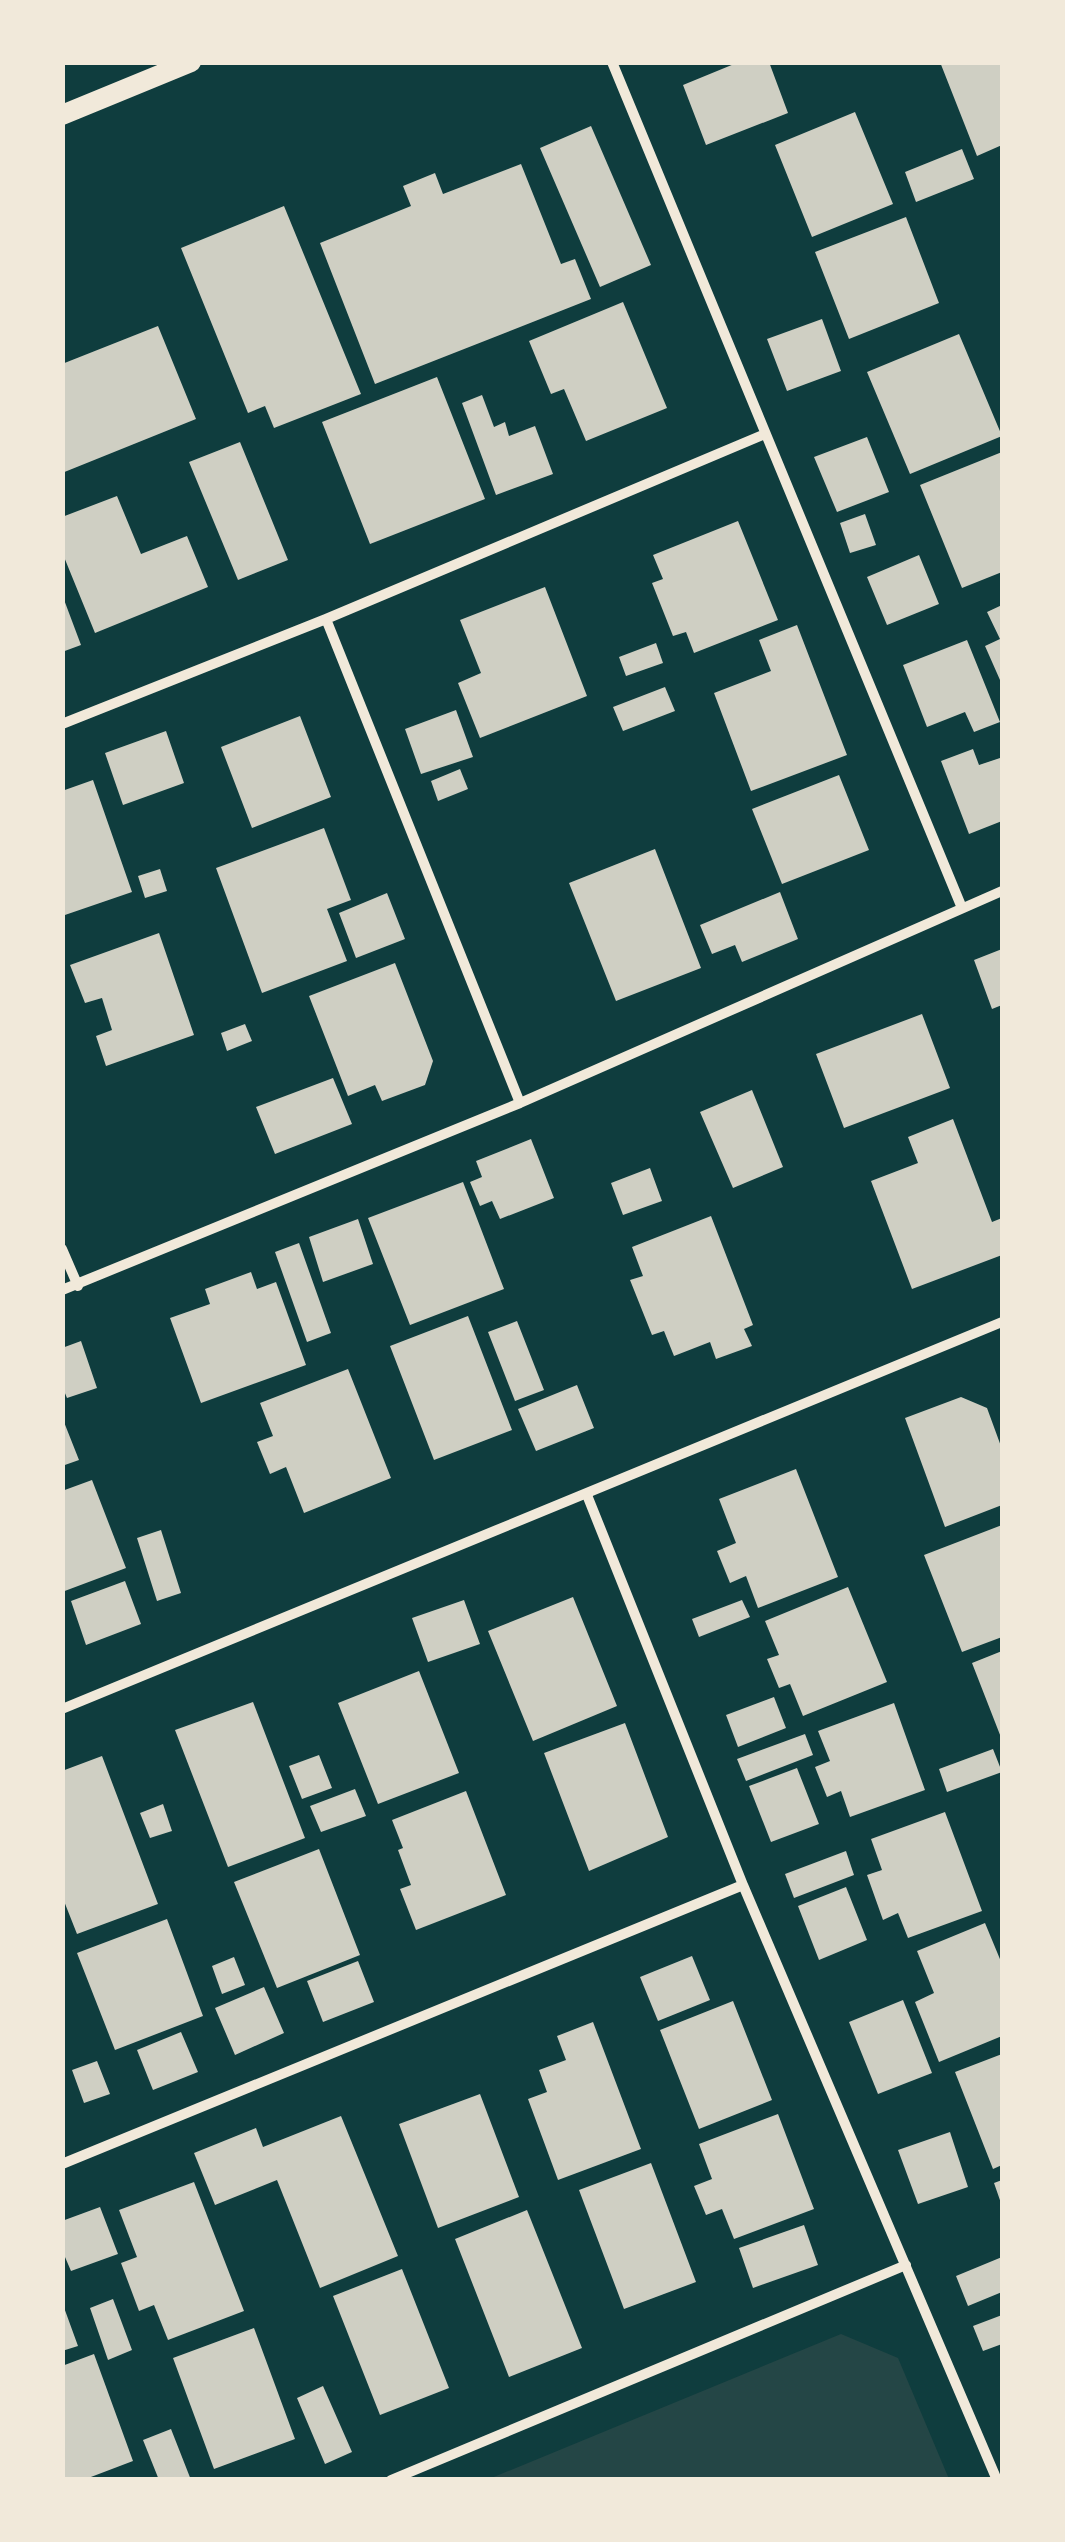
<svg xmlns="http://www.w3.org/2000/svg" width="1065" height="2542" font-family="'Noto Sans',sans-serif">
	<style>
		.green { fill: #244646 }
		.building { fill: #cfcfc3 }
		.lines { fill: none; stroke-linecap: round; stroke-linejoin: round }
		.minor { stroke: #f1e9da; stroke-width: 10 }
		.secondary { stroke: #f1e9da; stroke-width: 20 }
	</style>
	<rect width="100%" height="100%" fill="#0f3d3e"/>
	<path class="green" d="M841 2334 898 2358 949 2479H489Z"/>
	<path class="building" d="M739 62H769L788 113 706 145 683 85Z
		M940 62H1002V145L977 156Z
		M855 112 893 204 812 237 775 145Z
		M591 126 651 265 600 287 540 148Z
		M962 149 974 179 916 202 905 172Z
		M521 164 561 264 575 259 591 299 375 384 320 243 411 206 403 186 435 173 443 194Z
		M284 206 361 394 274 428 265 406 248 413 181 248Z
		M906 217 939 303 849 339 815 252Z
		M623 302 667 408 586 441 564 389 551 394 529 341Z
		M822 319 841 371 787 391 767 339Z
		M158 326 196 419 62 473V364Z
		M959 334 1002 436 910 474 867 372Z
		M437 377 485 499 370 544 322 422Z
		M482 395 494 427 505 422 509 436 535 426 553 474 496 495 462 403Z
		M867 437 889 492 837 512 814 457Z
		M240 442 288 560 238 580 189 462Z
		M1002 452V572L962 588 920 485Z
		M117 496 141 554 187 536 208 587 95 633 62 552V517Z
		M865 514 876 545 850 553 840 523Z
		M738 521 778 620 694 653 686 632 673 636 652 583 663 579 653 555Z
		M919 555 939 604 887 625 867 577Z
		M545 587 587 696 480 738 458 683 481 673 460 620Z
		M63 597 81 645 62 652V598Z
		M1002 605V678L1000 680 985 646 1000 639 987 612Z
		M797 625 847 755 751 791 714 693 771 671 759 640Z
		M967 640 1000 722 974 732 965 712 927 727 903 665Z
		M656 643 663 663 626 676 619 657Z
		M665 687 675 711 623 731 613 707Z
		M456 710 473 757 421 774 405 729Z
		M300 716 331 797 252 828 221 747Z
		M166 731 184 783 123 805 105 753Z
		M973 749 979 765 1000 758 1002 821 969 834 941 761Z
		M460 769 468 789 438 801 431 781Z
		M839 775 869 850 782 884 752 809Z
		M93 780 132 892 62 916V791Z
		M324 828 351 900 327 909 347 961 262 993 216 868Z
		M655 849 701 968 616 1001 569 883Z
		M160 869 167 891 145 898 138 876Z
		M780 892 798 939 742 962 735 945 712 954 700 925Z
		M387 893 405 939 356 958 339 913Z
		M159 933 194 1035 106 1066 96 1036 112 1030 102 998 85 1003 70 965Z
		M1002 949V1005L992 1009 974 960Z
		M395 963 433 1061 425 1085 382 1101 375 1085 348 1096 309 996Z
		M922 1014 950 1088 844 1128 816 1054Z
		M245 1024 252 1041 227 1051 221 1033Z
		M333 1078 352 1124 275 1154 256 1107Z
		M752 1090 783 1167 733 1188 700 1112Z
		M953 1119 992 1222 1002 1218V1255L912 1289 871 1181 918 1163 908 1137Z
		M531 1139 554 1198 500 1219 492 1201 480 1206 470 1182 482 1177 476 1161Z
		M650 1168 662 1201 623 1215 611 1183Z
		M463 1182 504 1289 410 1325 368 1218Z
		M711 1216 753 1325 744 1329 752 1346 716 1359 710 1342 674 1356 664 1331 652 1335 630 1280 643 1276 632 1247Z
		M358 1219 373 1264 323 1282 309 1237Z
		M299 1243 331 1333 307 1342 275 1252Z
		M251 1272 257 1289 276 1282 306 1365 201 1403 170 1318 210 1304 205 1289Z
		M468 1316 512 1430 434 1460 390 1346Z
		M517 1321 544 1390 515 1401 488 1332Z
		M81 1341 97 1388 67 1398 62 1386V1348Z
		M348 1369 391 1478 304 1513 286 1467 270 1474 257 1442 273 1436 260 1403Z
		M577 1385 594 1428 536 1451 518 1409Z
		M961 1397 987 1408 1002 1449V1505L945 1527 905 1418Z
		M62 1417 79 1460 62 1466Z
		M796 1469 838 1577 758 1608 746 1576 730 1583 717 1551 736 1543 719 1499Z
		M92 1480 126 1568 62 1592V1491Z
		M1002 1525V1637L962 1652 924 1555Z
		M161 1530 181 1593 157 1601 137 1538Z
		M125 1581 141 1624 86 1645 71 1601Z
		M848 1587 887 1682 803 1716 790 1684 779 1688 767 1659 779 1655 765 1621Z
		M573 1597 617 1706 533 1741 488 1631Z
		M464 1600 480 1644 428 1662 412 1618Z
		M742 1600 750 1617 699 1637 692 1619Z
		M1002 1651V1740L972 1663Z
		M419 1671 459 1773 378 1804 338 1703Z
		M774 1697 786 1728 738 1747 726 1715Z
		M253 1702 305 1838 228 1867 175 1730Z
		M894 1703 925 1790 850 1817 841 1791 827 1797 815 1767 830 1761 818 1731Z
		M625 1723 668 1837 589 1871 544 1753Z
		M805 1734 813 1755 746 1781 737 1759Z
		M993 1749 1002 1772 947 1792 939 1769Z
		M319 1755 332 1788 302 1799 289 1766Z
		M102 1756 158 1904 77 1934 62 1896V1771Z
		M797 1768 819 1824 771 1842 749 1786Z
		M355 1789 366 1816 321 1832 310 1806Z
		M466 1791 506 1895 416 1930 400 1889 411 1885 398 1850 403 1848 392 1820Z
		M163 1804 172 1831 150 1838 140 1813Z
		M945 1812 982 1911 908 1938 898 1913 883 1920 867 1875 882 1870 871 1839Z
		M319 1849 360 1955 277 1988 234 1882Z
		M846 1851 854 1875 794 1898 785 1874Z
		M846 1887 867 1940 819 1960 798 1906Z
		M167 1919 203 2016 115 2050 77 1953Z
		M985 1923 1002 1964V2036L939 2062 915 2002 934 1993 917 1951Z
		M692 1956 710 2000 658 2021 640 1977Z
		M234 1957 245 1985 222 1994 212 1966Z
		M358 1961 374 2002 323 2022 307 1981Z
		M264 1987 284 2033 235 2055 215 2008Z
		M903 2000 932 2073 878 2094 849 2022Z
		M733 2001 772 2100 699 2129 660 2030Z
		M593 2022 641 2149 558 2180 528 2099 547 2092 539 2070 566 2060 557 2036Z
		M181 2032 198 2072 153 2090 137 2050Z
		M1002 2054V2165L993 2169 955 2072Z
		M97 2061 110 2094 84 2103 72 2070Z
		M480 2094 519 2197 438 2228 399 2124Z
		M778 2114 814 2209 734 2239 722 2209 706 2215 694 2186 712 2179 699 2144Z
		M341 2116 398 2256 320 2288 277 2180 215 2205 194 2153 256 2128 263 2147Z
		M950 2132 968 2187 918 2204 898 2150Z
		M651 2163 696 2282 624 2309 579 2190Z
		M1002 2180V2206L994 2183Z
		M194 2182 244 2311 168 2340 154 2305 139 2311 121 2263 137 2257 119 2210Z
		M100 2207 118 2254 71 2271 62 2250V2221Z
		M527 2210 582 2348 509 2377 455 2239Z
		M804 2225 818 2265 753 2288 739 2248Z
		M1002 2257V2292L968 2306 956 2276Z
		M402 2269 449 2388 380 2415 333 2296Z
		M113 2299 132 2350 108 2360 90 2308Z
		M62 2302 78 2346 62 2351Z
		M1002 2315V2344L983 2351 973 2326Z
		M254 2328 295 2439 214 2469 173 2358Z
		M94 2354 133 2461 83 2480H62V2366Z
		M323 2386 352 2452 325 2464 297 2398Z
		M171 2429 191 2480H159L143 2440Z"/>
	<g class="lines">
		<path class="minor" d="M612 62 962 908
			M326 619 520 1103
			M62 724 326 619 765 434
			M62 1249 78 1286
			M62 1290 520 1103 1002 891
			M587 1495 743 1885 997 2480
			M62 1709 1002 1322
			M62 2164 743 1885
			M391 2480 906 2265"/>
		<path class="secondary" d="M62 115 191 62"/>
	</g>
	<rect width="1065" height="2542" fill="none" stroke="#f1e9da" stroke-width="130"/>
</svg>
